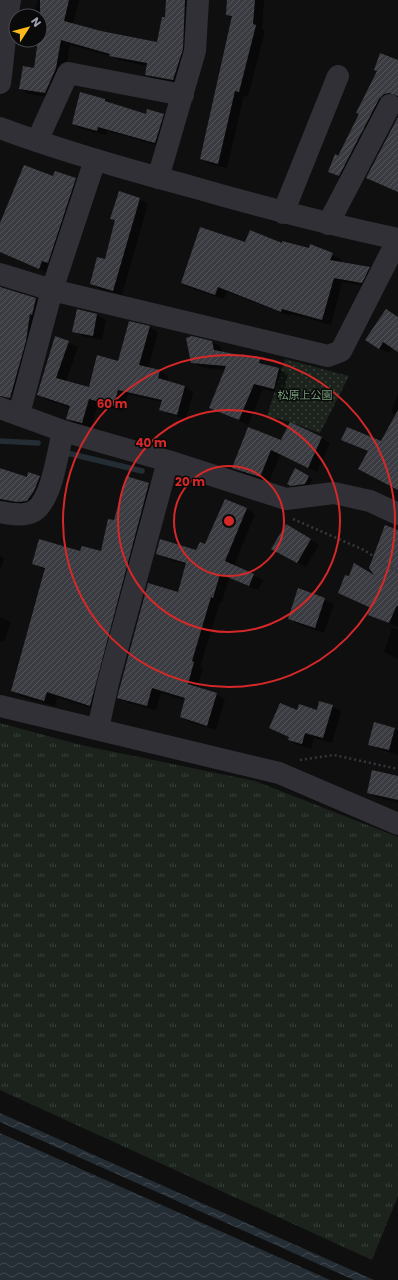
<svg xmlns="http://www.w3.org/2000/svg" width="398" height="1280" font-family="Poppins,'Noto Sans JP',sans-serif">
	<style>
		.grass { fill: url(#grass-tufts) }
		.park { fill: url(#park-dots) }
		.water { fill: url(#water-waves) }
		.shadow { fill: #0007 }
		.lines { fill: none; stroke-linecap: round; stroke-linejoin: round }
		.stream { stroke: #252d34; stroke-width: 5.5 }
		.building { fill: url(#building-hatch) }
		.path { stroke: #36373d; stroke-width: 2.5; stroke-dasharray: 2 3; stroke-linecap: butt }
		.minor { stroke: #303036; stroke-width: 22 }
		.tertiary { stroke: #303036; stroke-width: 22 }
		.ring { fill: none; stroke: #d62828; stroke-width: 2 }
		.labels { text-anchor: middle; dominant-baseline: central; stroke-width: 3; stroke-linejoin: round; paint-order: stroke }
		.park-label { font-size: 11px; fill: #749f78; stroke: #0a0a0b }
		.centre { fill: #d62828; stroke: #0a0a0b; stroke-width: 2 }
		.ring-label { font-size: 12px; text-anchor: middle; font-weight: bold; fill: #d62828; stroke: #0a0a0b; stroke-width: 3; stroke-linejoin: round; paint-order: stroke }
	</style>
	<defs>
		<pattern id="grass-tufts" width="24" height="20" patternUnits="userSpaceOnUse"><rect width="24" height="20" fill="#1b231c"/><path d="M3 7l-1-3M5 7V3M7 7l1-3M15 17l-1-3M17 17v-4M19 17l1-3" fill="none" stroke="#39403b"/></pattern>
		<pattern id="park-dots" width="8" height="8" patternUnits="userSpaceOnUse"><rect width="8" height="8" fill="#1b231c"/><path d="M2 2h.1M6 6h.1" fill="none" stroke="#39403b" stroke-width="1.8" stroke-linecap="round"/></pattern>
		<pattern id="water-waves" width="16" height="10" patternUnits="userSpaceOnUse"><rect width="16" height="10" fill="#252d34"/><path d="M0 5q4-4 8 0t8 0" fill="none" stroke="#41484f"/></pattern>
		<pattern id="building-hatch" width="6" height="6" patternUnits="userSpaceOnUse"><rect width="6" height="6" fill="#3b3c41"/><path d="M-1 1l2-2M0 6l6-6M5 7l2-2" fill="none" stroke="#54555a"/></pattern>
	</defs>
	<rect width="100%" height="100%" fill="#0f0f10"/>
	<path class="grass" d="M0 723 81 745 255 781 398 837V1196L372 1260 0 1090Z"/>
	<path class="park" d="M285 359 349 376 320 433 290 422 267 416Z"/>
	<path class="water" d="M0 1113 374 1280H354L0 1122Z
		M0 1133 330 1280H0Z"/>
	<path class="shadow" d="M38 0H79L73 24 101 32 158 43 165 18 167 0H196L182 85 155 80 146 75 147 66 119 60 114 57 70 45 65 73 54 98 29 94 21 89 35 69 40 40V16H34Z
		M228 0H264L262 29 265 31 248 96 244 95 227 168 210 164 201 159 233 18 227 15Z
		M398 61V97L392 100 373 132 355 124Z
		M80 93 105 99 114 105 147 115 163 114 172 120 164 147 107 131 106 135 82 129 73 124Z
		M353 128 369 140 348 181 329 172Z
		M398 165V192L367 178Z
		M54 178 75 179 84 184 48 273 0 252V226Z
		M139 199 148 204 122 295 100 289 91 284 106 260 116 221 111 218Z
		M246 243 282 244 309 249 310 246 341 259 340 263 369 268 378 273 370 287 342 282 331 325 291 314 290 316 227 292 224 299 190 288 182 283Z
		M0 287 36 299 45 304 21 397 0 392Z
		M386 310 398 317V351L393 347 389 353 379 348Z
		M97 315 106 320 102 340 83 336 74 331Z
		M149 327 158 332 148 369 159 371 168 376 167 382 184 386 193 392 186 419 169 414 160 409 162 402 128 394 123 411 98 404 91 428 76 424 67 418 70 408 47 400 38 395 55 337 78 347 66 381 89 388 118 362Z
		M212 342 221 347 222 353 260 360 268 366 279 369 288 374 283 394 263 389 248 425 210 407 225 370 201 367 192 362Z
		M398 394V489L369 452 343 440 382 442 396 415 391 412Z
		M321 438 330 443 317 472 280 455 269 482 242 473 233 468 282 441Z
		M0 467 27 478 40 477 48 482 36 505 0 503Z
		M295 469 313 479 309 486 296 488 288 483Z
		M149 484 159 490 101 711 57 697 55 706 23 697 13 691 45 570 33 563 81 552 101 553 114 522Z
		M246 509 255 514 234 566 263 580 258 590 229 578 222 602H220L200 667 203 668 197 688 216 694 225 699 216 730 190 722 181 717 186 700 161 693 156 710 128 703 119 698 179 593 187 565 166 558 157 553 197 551Z
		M286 525 319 545 306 567 273 548Z
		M398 531V627L370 615 372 608 339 593 378 578Z
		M0 556 4 558 0 571Z
		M299 590 334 604 324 633 298 624 289 619Z
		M0 617 11 622 4 642 0 641Z
		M392 628 398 630V659L384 652Z
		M332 706 341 711 332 743 314 738 311 749 298 745 289 740 290 737 270 727 298 712 317 711Z
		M394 729 398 731V755L379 749 370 744Z
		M398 778V803L377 797 368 792Z"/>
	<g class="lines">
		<path class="stream" d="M0 441 38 443
			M63 452 142 471"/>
	</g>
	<path class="building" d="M40 0H69L64 21 101 31 157 42 162 17H165L166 0H185L183 49 173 80 145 75 147 63 109 56 110 54 61 40 56 68 45 93 19 89 23 66 34 68 38 40H40Z
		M227 0H255L253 24 256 25 239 92 235 91 218 164 200 159 232 16 226 15Z
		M380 53 398 60V96L389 93 384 94 379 99 339 176 328 172 335 154 338 156 359 114 356 113 377 71 374 70Z
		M80 92 105 99V101L146 114 147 109 164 114 155 143 98 127 97 131 72 124Z
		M398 117V192L366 178Z
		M24 165 53 176 55 171 76 178 48 263 42 261 39 269 0 252V223Z
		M119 191 140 198 113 291 90 284 97 257 105 259 115 220 110 219Z
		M200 227 245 242 250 230 282 243V241L309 248 310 244 333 253 330 260 370 267 362 283 334 278 322 320 282 309 281 312 218 287 215 295 181 283Z
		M0 287 36 298 32 315 30 314 26 341 10 398 0 396Z
		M77 309 97 314 93 336 72 332Z
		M386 309 398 317V352L383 342 379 349 365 340Z
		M129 321 150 326 139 365 160 370 158 378 185 386 177 415 159 410 162 400 118 390 114 406 89 399 82 423 66 419 70 406 37 395 55 336 69 341 56 378 89 387 97 355 118 361Z
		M192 336 212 341 214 350 260 359 259 363 279 368 274 389 254 384 239 420 209 408 226 366 191 363 186 338Z
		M398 410V490L358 469 368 451 341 440 347 427 381 441Z
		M290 422 322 437 308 468 271 450 260 477 232 468 248 427 281 440Z
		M0 468 27 477 28 472 40 476 34 491 27 501 17 502 0 499Z
		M295 468 309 476 305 484 291 486 287 484Z
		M126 476 149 483 90 706 47 692 44 701 11 691 45 568 32 564 39 539 80 551 82 546 101 551 108 519 114 520Z
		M225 499 247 508 225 561 254 574 249 586 220 574 213 598 211 597 192 661 194 662 188 684 217 693 207 726 180 717 185 698 152 688 147 706 117 698 148 583 178 592 186 563 156 554 160 539 196 550 200 542 205 544Z
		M286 524 311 539 297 563 271 549Z
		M385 525 398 530V607L397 605 389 623 368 615 371 608 338 593 345 575 349 576 354 563 374 575 369 568Z
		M298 588 325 598 315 628 288 619Z
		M319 701 333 705 323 738 305 733 302 744 288 740 289 737 269 728 280 703 297 710 299 704 317 710Z
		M374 722 395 728 389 750 368 745Z
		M372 770 398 776V800L367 793Z"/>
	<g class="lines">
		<path class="path" d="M293 519 364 550 398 572
			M300 760 334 755 398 769"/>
		<path class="minor" d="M0 83C4 55 5 28 10 0
			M37 141 68 73 183 95
			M158 178 195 51 198 0
			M283 213 338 76
			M328 224 390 105
			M0 274 52 290 328 356 341 351 398 239
			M0 408 63 431 168 461 286 499 334 493 370 501 398 514
			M19 414 52 290 95 160
			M0 512C10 514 24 517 34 511 52 500 58 451 63 431
			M0 706 279 773 398 824
			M98 729 108 683 168 461"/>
		<path class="tertiary" d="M0 128C62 151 125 169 189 186 258 206 327 224 398 239"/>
	</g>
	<g class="ring">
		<circle cx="229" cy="521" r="55"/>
		<circle cx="229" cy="521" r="111"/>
		<circle cx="229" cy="521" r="166"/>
	</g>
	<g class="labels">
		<g class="park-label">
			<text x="305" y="395">松原上公園</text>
		</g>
	</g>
	<circle cx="229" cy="521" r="6" class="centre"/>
	<g class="ring-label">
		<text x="112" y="408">60 m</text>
		<text x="151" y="447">40 m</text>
		<text x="190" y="486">20 m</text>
	</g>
	<g transform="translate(28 28) rotate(54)"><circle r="19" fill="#0a0a0b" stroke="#46484e"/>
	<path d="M0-3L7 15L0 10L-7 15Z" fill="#feb91a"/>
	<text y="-6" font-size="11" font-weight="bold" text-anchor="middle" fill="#9fa4b2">N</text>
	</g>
</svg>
